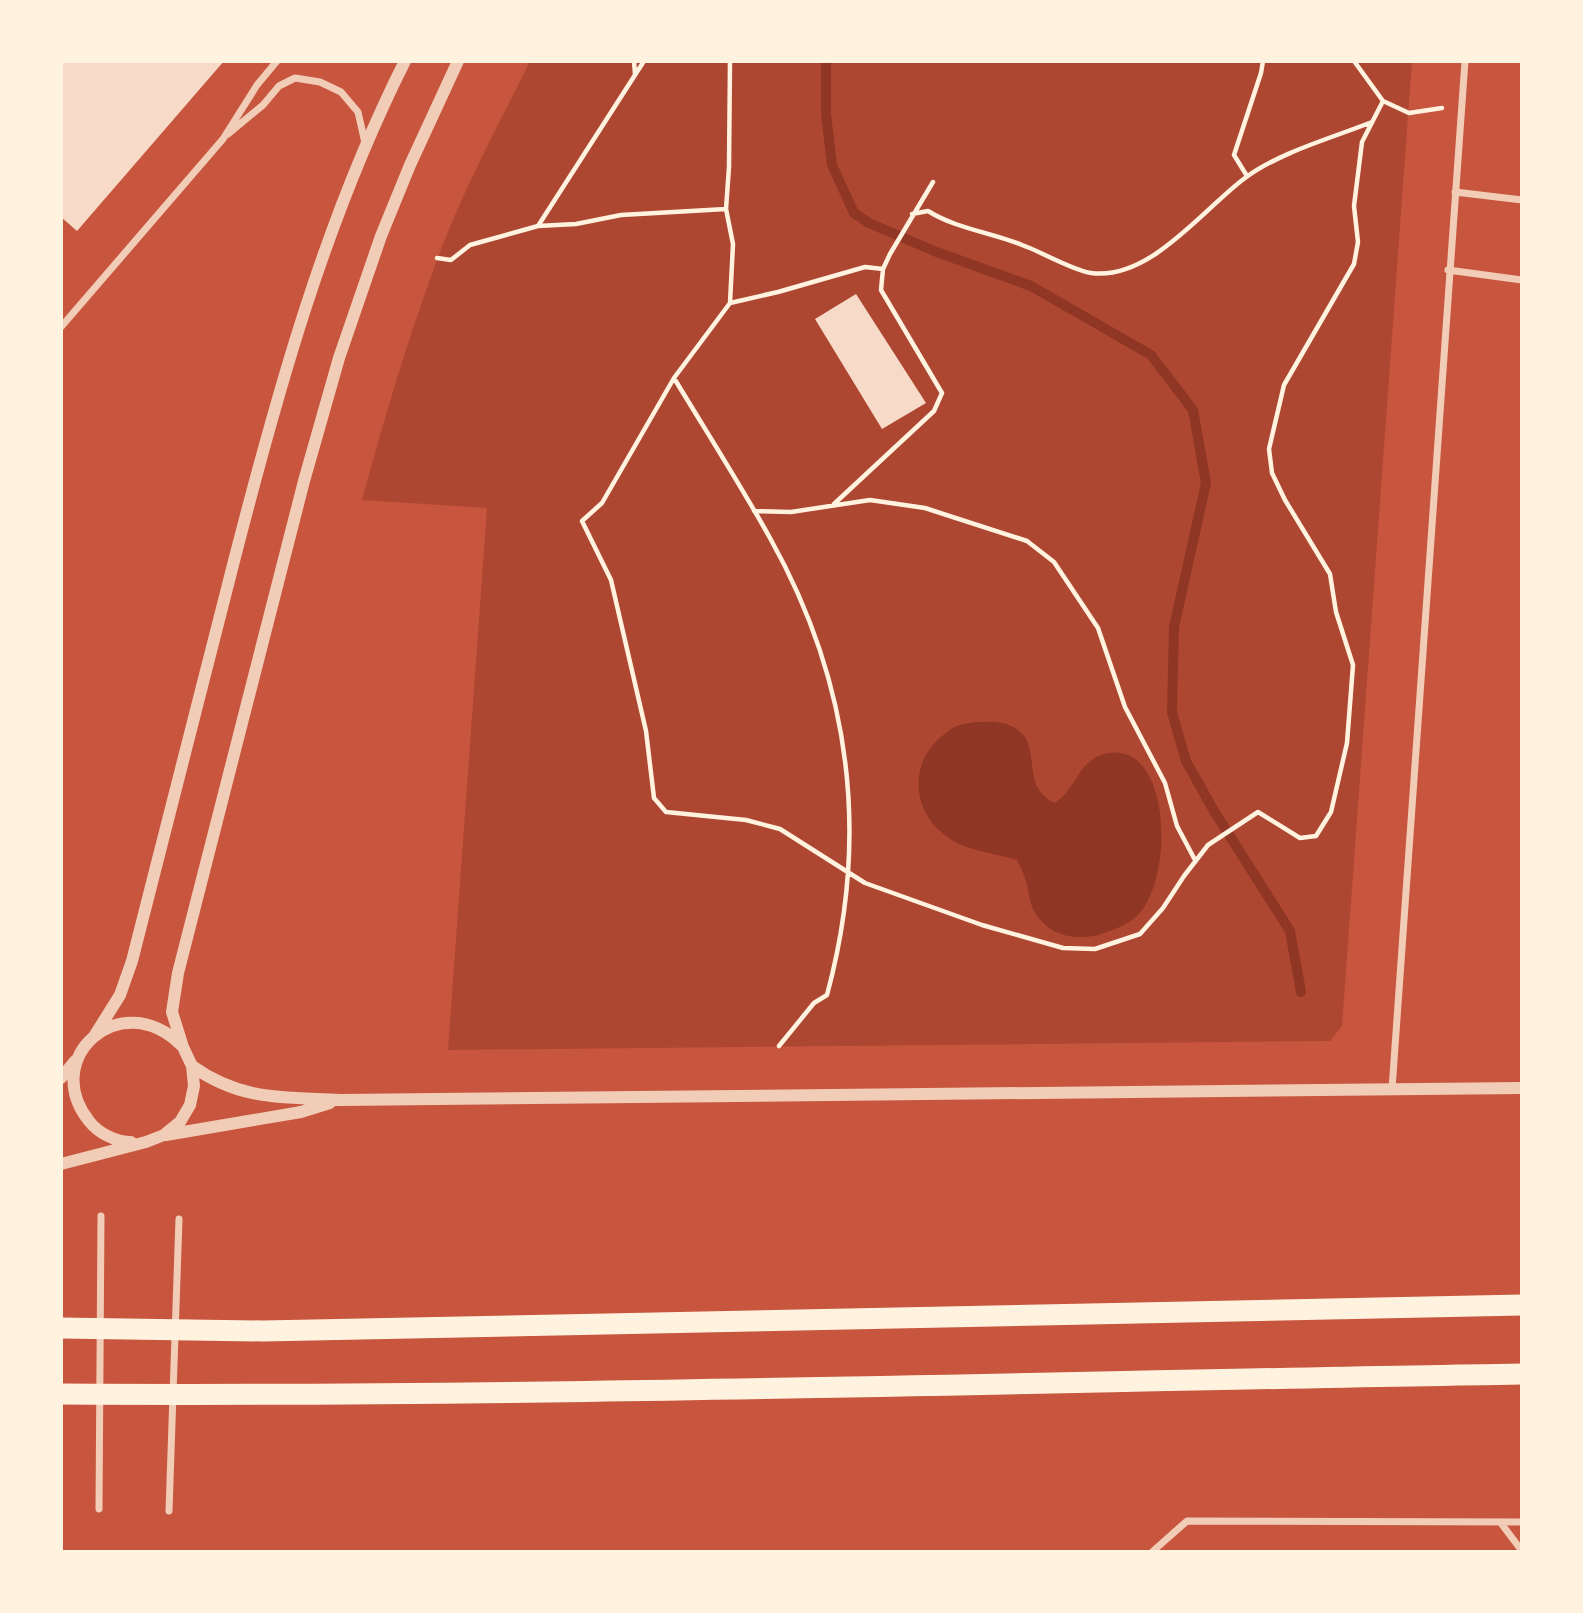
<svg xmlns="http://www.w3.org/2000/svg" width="1583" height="1613" font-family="'PT Sans Narrow',sans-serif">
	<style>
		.green { fill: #ae4732 }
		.water { fill: #8f3625 }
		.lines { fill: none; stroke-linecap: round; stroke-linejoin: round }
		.stream { stroke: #8f3625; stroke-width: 10 }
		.building { fill: #f7dbc8 }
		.path { stroke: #fff3e0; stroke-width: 4.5 }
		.minor { stroke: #f1ccb7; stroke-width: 7 }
		.tertiary { stroke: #f1ccb7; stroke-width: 12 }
		.motorway { stroke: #fff3e0; stroke-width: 21 }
	</style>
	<rect width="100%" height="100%" fill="#c8553d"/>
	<path class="green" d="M530 61H1412L1342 1026 1330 1041 448 1050 487 508 362 500C384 419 408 338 437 260 462 191 498 126 530 61Z"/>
	<path class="water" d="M976 722C984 722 995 721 1003 723 1051 736 1014 784 1055 803 1076 789 1078 763 1101 755 1172 732 1176 881 1136 917 1126 926 1110 931 1098 935 1073 941 1048 935 1034 911 1030 904 1029 893 1027 885 1025 876 1021 868 1017 860 992 852 961 851 941 832 911 806 911 762 941 737 945 734 950 729 954 727 961 724 969 723 976 722Z"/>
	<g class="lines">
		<path class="stream" d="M826 61V114L832 165 854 213 869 223 934 251 1031 286 1151 355 1193 410 1206 483 1174 627 1172 712 1186 761 1214 811 1290 931 1301 992"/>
	</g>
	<path class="building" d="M61 61H224L77 231 61 217Z
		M856 294 926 403 882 429 815 319Z"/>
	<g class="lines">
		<path class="path" d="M634 61 635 74
			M1354 61 1383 101 1409 113 1442 108
			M1247 176 1234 155 1261 73 1263 61
			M726 209 729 167 730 61
			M912 214 928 211C957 229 990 232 1022 245 1042 252 1072 270 1091 273 1150 281 1203 209 1245 178 1280 152 1332 138 1372 122
			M538 226 576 224 621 215 726 209 733 244 730 303 674 378
			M437 258 451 260 470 245 538 226 644 61
			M730 303 778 292 865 267 883 269
			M834 504 934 411 942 393 881 290 883 269 890 254 933 182
			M754 511 791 512 870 500 925 508 1027 541 1054 562 1098 628 1125 707 1165 783 1177 826 1195 860
			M779 1046 814 1003 827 995C870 836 851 683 770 538 740 484 706 431 674 378L602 503 582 521 611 580 646 731 654 798 666 812 746 820 780 829 865 883 982 925 1063 948 1095 949 1140 934 1163 908 1184 876 1208 845 1258 812 1300 838 1316 836 1331 812 1347 743 1353 665 1336 612 1330 574 1285 500 1272 473 1269 449 1284 385 1354 264 1358 242 1354 206 1362 142 1383 101"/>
		<path class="minor" d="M228 134 263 105 279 86 295 78 320 82 341 92 358 112 365 143
			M1455 192 1522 200
			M1448 270 1522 280
			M61 327 223 139 257 85 277 61
			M1392 1089 1465 61
			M99 1509 101 1216
			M169 1511 179 1219
			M1500 1522 1522 1551
			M1152 1552 1187 1521 1522 1522"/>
		<path class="tertiary" d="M95 1035 120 995 132 961C166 828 200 694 234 561 278 390 325 220 405 61
			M192 1066C241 1101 283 1097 340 1100L1522 1088
			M61 1078 75 1061
			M166 1135 301 1112 330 1103
			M131 1142C116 1142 98 1133 89 1121 39 1058 121 985 181 1045
			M61 1164 146 1142 164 1135 180 1122 190 1105 194 1086 192 1066 183 1047 172 1012 178 973 304 481 339 358 381 236 410 165 458 61"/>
		<path class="motorway" d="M61 1328 263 1331 1522 1305
			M61 1394C548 1397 1035 1382 1522 1374"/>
	</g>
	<rect width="1583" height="1613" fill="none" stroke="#fff3e0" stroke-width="126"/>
</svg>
